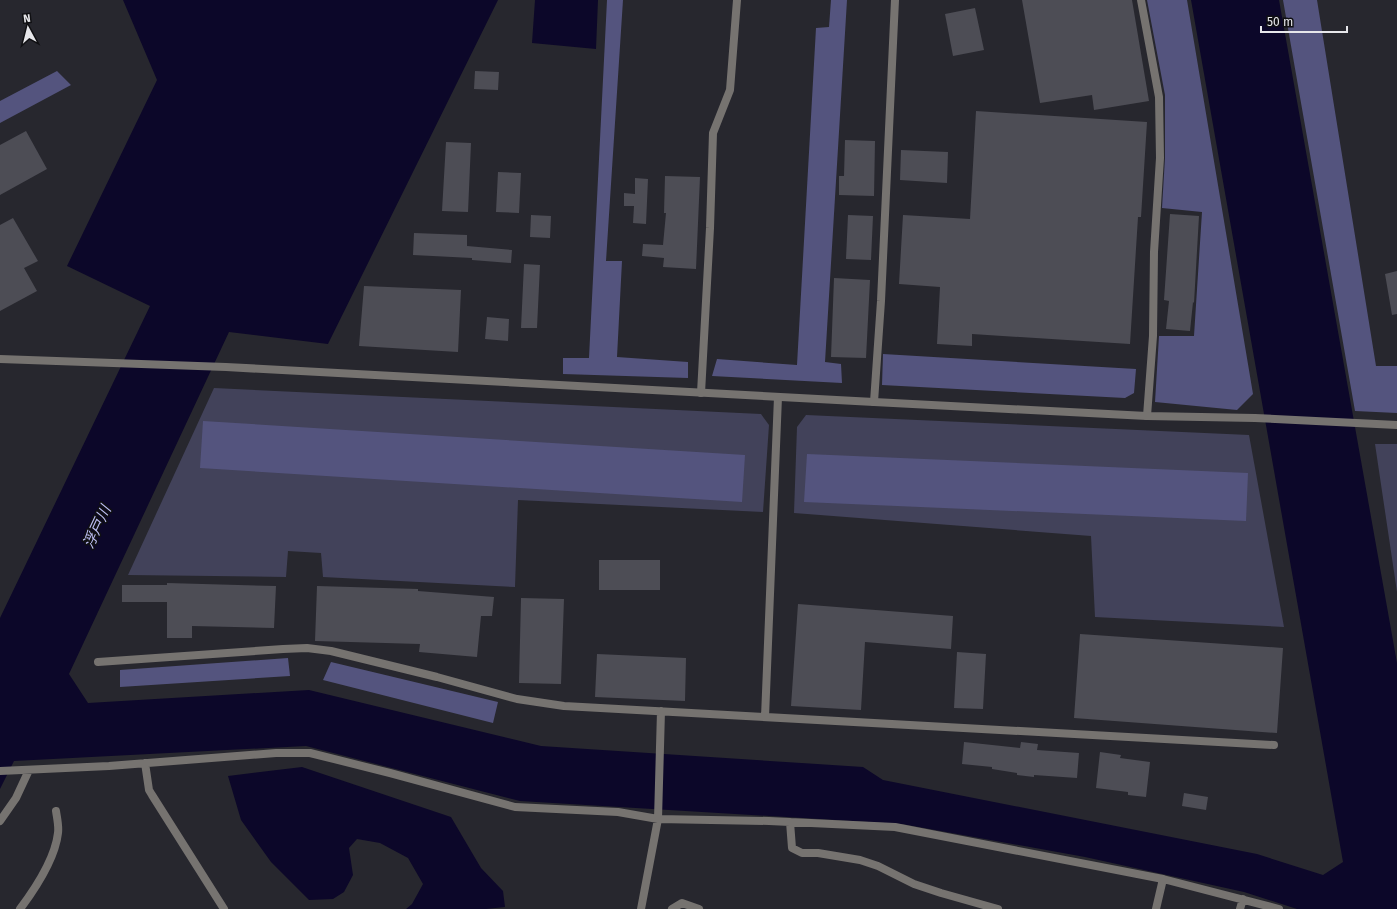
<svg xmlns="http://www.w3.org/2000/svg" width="1397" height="909" font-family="'Fira Sans','Noto Sans JP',sans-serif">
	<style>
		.green { fill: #42425a }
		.forest { fill: #54547e }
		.water { fill: #0c0729 }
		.building { fill: #4d4d55 }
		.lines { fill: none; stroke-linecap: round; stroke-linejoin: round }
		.minor { stroke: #767370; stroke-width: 8 }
		.tertiary { stroke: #767370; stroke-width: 8 }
		.labels { text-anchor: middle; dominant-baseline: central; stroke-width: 3; stroke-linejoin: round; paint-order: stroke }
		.water-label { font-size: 15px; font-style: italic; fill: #bdbef6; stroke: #101013 }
	</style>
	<rect width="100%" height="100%" fill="#27272e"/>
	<path class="green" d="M214 388 761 414 769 425 763 512 518 500 515 587 323 577 321 553 288 551 286 577 128 575Z
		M806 415 1249 435 1284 627 1095 617 1091 536 794 513 797 427Z
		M1375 444H1397V592Z"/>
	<path class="forest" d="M607 0H623L606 261H622L617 357 688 362V378L563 374V358H589Z
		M831 0H847L825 362 841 364 842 383 712 376 717 359 797 365 816 28 829 27Z
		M1147 0H1187L1253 394 1237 410 1155 402 1159 336H1194L1202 212 1162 208 1165 158V95Z
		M1283 0H1317L1376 366H1397V413L1355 411Z
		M57 71 71 85 0 123V101Z
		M883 354 1136 369 1134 393 1125 398 882 385Z
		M203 421 745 455 742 502 200 468Z
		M807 454 1248 473 1246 521 804 502Z
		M288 658 290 676 120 687V670Z
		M331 662 498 702 493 723 323 680Z"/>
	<path class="water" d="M123 0H498L328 344 229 332 69 674 88 703 309 690 541 746 863 767 883 780 1257 854 1323 875 1343 862 1191 0H1279L1397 663V909H1297L1244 892 1085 857 902 824 520 801 306 746 14 761 0 789V618L150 306 67 266 157 80Z
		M535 0H598L596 49 532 43Z
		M302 767 451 817 481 868 503 891 505 907 486 909H406L412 904 423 884 408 858 380 843 357 839 349 848 353 875 344 892 333 899 309 900 271 862 241 820 228 776Z"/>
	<path class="building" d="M1022 0H1132L1149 101 1094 110 1092 95 1040 103Z
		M975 8 984 50 953 56 945 14Z
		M475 71 499 72 498 90 474 89Z
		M976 111 1147 122 1141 217H1138L1130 344 972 334V346L937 344 940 287 899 284 903 215 970 219Z
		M26 131 47 169 0 195V145Z
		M845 140 875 141 874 196 839 195V176H844Z
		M446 142 471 143 468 212 442 211Z
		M901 150 948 152 947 183 900 180Z
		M498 172 521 173 519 213 496 212Z
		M665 176 700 177 696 269 663 267 664 258 642 256 643 244 663 245 666 213H664Z
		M635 178 648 179 646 224 633 223 634 206H624V193L635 194Z
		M1170 214 1199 216 1194 303 1193 302 1190 331 1166 329 1169 301 1164 300Z
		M531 215 551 216 550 238 530 237Z
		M848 215 873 216 871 260 846 259Z
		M13 218 38 261 24 268 37 291 0 311V225Z
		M414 233 467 235V246L512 250 511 263 472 260V258L413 255Z
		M524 264 540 265 537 328H521Z
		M1397 271V314L1392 315 1385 274Z
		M834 278 870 280 866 358 831 357Z
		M364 286 461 290 458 352 359 346Z
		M487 317 509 319 508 341 485 339Z
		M599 560H660V590H599Z
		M167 583 276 586 274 628 192 626V638H167V602H122V585H167Z
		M317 586 418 589V591L494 597 492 616H481L477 657 419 652 420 644 315 641Z
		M521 598 564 599 561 684 519 683Z
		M798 604 953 616 951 649 865 642 861 710 791 706Z
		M1080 634 1283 648 1277 733 1074 718Z
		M957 652 986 654 983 709 954 708Z
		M597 654 686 658 685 701 595 697Z
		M964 742 1020 748 1021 742 1038 744 1037 750 1079 753 1077 778 1034 775V777L1017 775V773L992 769V767L962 764Z
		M1100 752 1121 755 1120 758 1150 762 1146 797 1128 795V792L1096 788Z
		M1184 793 1208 797 1206 810 1182 806Z"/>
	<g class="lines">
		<path class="minor" d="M1141 0 1159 97 1160 158 1154 252 1153 336 1147 416
			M701 393 710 228 713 133 730 90 737 0
			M874 402 881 301 895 0
			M98 662 283 649 307 648 331 651 437 677 517 699 564 706 1274 745
			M765 717 778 397
			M145 763 149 790 152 795 224 909
			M0 771 109 766 276 753H310L390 773 515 807 618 812 658 819 769 821 895 827 1163 879 1279 909
			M0 821 16 798 29 770
			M790 822 792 848 802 853H818L860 860 878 866 914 884 941 893 998 909
			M20 909C35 889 55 859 58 833 59 826 57 818 56 811
			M641 909 658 819 661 711
			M672 909 682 903 699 909
			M1156 909 1163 879
			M1240 909 1243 899"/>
		<path class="tertiary" d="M0 359 226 367 874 402 1147 416 1255 418 1397 425"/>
	</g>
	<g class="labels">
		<g class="water-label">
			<text transform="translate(97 527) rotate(-65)">浮戸川</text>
		</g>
	</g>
	<g transform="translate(28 28) rotate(353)" stroke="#101013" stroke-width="3" paint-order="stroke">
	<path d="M0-3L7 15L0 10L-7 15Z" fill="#e7e7eb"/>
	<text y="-6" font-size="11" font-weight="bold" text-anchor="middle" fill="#e7e7eb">N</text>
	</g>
	<path d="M1261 26v6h86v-6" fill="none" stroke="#e7e7eb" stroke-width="2"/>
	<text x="1267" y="26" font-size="12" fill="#e7e7eb" stroke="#101013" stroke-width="3" paint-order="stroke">50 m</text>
</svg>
